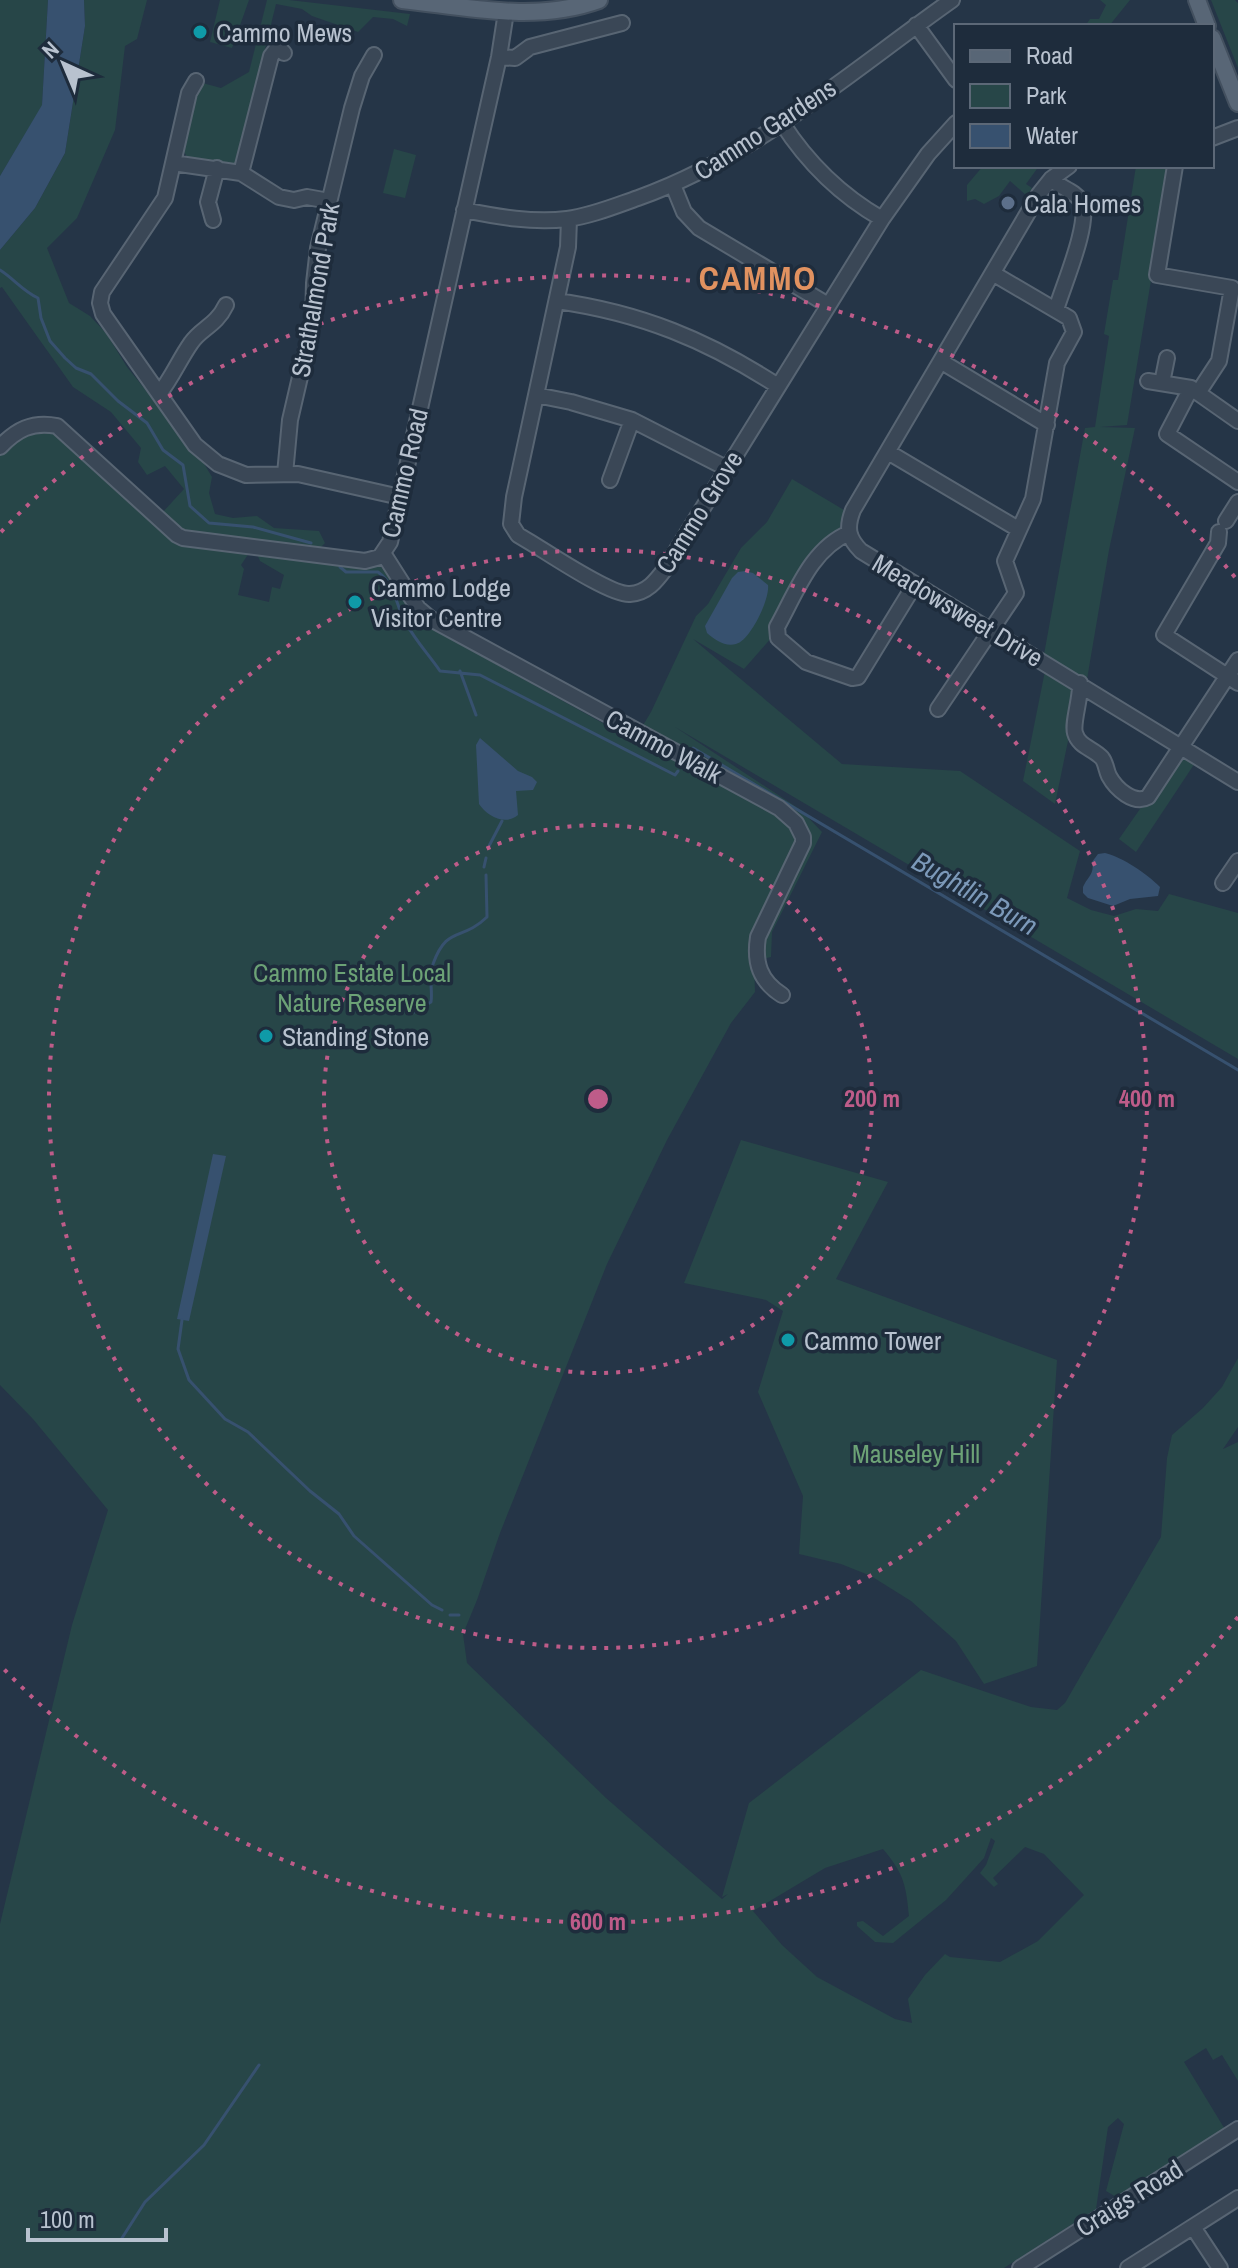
<svg xmlns="http://www.w3.org/2000/svg" width="1238" height="2268" font-family="'Archivo Narrow',sans-serif">
	<style>
		.green { fill: #274648; fill-rule: evenodd }
		.water { fill: #37516f }
		.lines { fill: none; stroke-linecap: round; stroke-linejoin: round }
		.stream { stroke: #37516f; stroke-width: 3 }
		.minor-casing { stroke: #586573; stroke-width: 18 }
		.major-casing { stroke: #43505f; stroke-width: 20 }
		.minor { stroke: #3a4756; stroke-width: 14 }
		.major { stroke: #586676; stroke-width: 16 }
		.ring { fill: none; stroke: #be5c89; stroke-width: 4; stroke-dasharray: 4 8 }
		.culture-dot { fill: #0f9aa8; stroke: #1e2c3c; stroke-width: 3 }
		.service-dot { fill: #5c6f8a; stroke: #1e2c3c; stroke-width: 3 }
		.labels { text-anchor: middle; dominant-baseline: central; stroke-width: 7; stroke-linejoin: round; paint-order: stroke }
		.poi-label { font-size: 26px; fill: #b8c2cf; stroke: #1e2c3c; text-anchor: start }
		.street-label { font-size: 26px; fill: #b8c2cf; stroke: #1e2c3c }
		.park-label { font-size: 26px; fill: #6ca276; stroke: #1e2c3c }
		.water-label { font-size: 28px; font-style: italic; fill: #7c99b9; stroke: #1e2c3c }
		.district-label { font-size: 34px; font-weight: bold; letter-spacing: 2px; fill: #e19260; stroke: #1e2c3c }
		.centre { fill: #be5c89; stroke: #1e2c3c; stroke-width: 4 }
		.ring-label { font-size: 24px; text-anchor: middle; font-weight: bold; fill: #be5c89; stroke: #1e2c3c; stroke-width: 7; stroke-linejoin: round; paint-order: stroke }
	</style>
	<rect width="100%" height="100%" fill="#253547"/>
	<path class="green" d="M0 0H48L42 106 0 176Z
		M84 0H147L137 39 125 46 115 130 77 218 47 248 69 303 90 316 106 333 127 367 200 457 212 477 209 493 215 514 233 518 257 516 274 528 319 531 325 543 317 551 180 533 162 513 184 489 165 466 147 475 138 462 141 448 111 412 73 387 2 287 0 288V250L35 208 65 153 85 26Z
		M220 0H249L232 48 210 42Z
		M267 0H289L410 14 407 26 393 19 373 17 358 32 312 16 302 9 276 4 237 164 188 158 182 149 199 82 221 88 249 72Z
		M1100 0H1130L1109 26H1085L1090 19H1099L1106 5Z
		M1211 0H1235L1238 3V68Z
		M394 149 416 155 405 198 383 193Z
		M983 166H1039L1026 184 1032 188 1027 196 1010 181 999 196 984 204 975 199 967 201V185Z
		M1136 166H1170L1127 425 1100 427 1135 428 1109 550 1086 685 1043 660 1085 428 1095 427 1109 336 1104 334 1113 280H1118Z
		M42 430 55 434 176 541 249 553 241 565 244 569 238 595 269 602 272 587 280 589 284 575 260 561 256 552 367 563 381 567 394 581 413 611 451 639 608 726 636 737 651 712 696 616 708 604 741 548 767 522 792 479 844 510 839 531 773 636 744 669 693 639 842 764 960 771 1080 851 1067 898 1091 910 1114 916 1136 909 1158 911 1169 894 1238 913V1059L675 727 801 810 822 832 772 932 771 957 754 961 755 992 731 1023 667 1140 607 1264 500 1533 477 1600 463 1634 467 1663 606 1798 722 1899 728 1894 722 1897 749 1803 921 1670 1031 1707 1057 1710 1065 1703 1161 1537 1167 1458 1172 1435 1203 1408 1222 1387 1238 1358V1427L1223 1449 1238 1442V2081L1222 2055 1213 2060 1206 2048 1184 2062 1226 2131 1118 2198 1106 2191 1124 2124 1118 2118 1108 2127 1096 2209 1004 2268H0V1924L72 1625 108 1510 33 1419 0 1385V454L22 434ZM991 1838 995 1841 986 1865 980 1873 994 1887 998 1884 993 1878 1025 1847 1044 1854 1084 1895 1038 1941 1000 1962 950 1957 945 1954 925 1975 908 1999 912 2023 895 2019 817 1977 782 1945 753 1911 825 1868 883 1849C904 1874 906 1885 909 1916L883 1936 863 1921 857 1922V1926L875 1942 893 1943 946 1900 984 1858Z
		M1046 666 1080 683 1055 804 1023 781Z
		M1179 753 1195 763 1136 852 1119 839Z
		M741 1140 888 1182 836 1279 1057 1360 1037 1666 984 1684 956 1641 911 1601 871 1576 841 1564 799 1554 803 1496 758 1392 783 1311 766 1300 684 1283Z"/>
	<path class="water" d="M48 0H84L85 26 65 153 35 208 0 250V176L42 105Z
		M745 571 753 573 768 585C770 599 750 641 736 644 725 647 715 640 707 633L705 626 732 578 738 572Z
		M480 738 518 771 532 777 537 782 533 790 516 791 518 815C505 826 487 816 479 804L476 745Z
		M1105 853C1124 858 1146 873 1160 887L1158 896 1130 899 1113 906 1088 898 1083 893V887C1087 877 1095 874 1092 862L1098 854Z
		M213 1154 226 1156 189 1321 177 1319Z"/>
	<g class="lines">
		<path class="stream" d="M0 270C14 279 23 291 38 298L41 318 50 341 65 358 76 368 91 374 118 401 147 423 163 450 183 465 190 506 209 523 253 527 311 543
			M340 567 346 572H378C397 586 395 605 406 623 415 640 429 655 440 671L480 675 675 775 678 771
			M460 671 476 715
			M691 751 693 748 1238 1070
			M489 846 502 821
			M484 867 486 858
			M414 1012 431 1002C433 990 428 977 433 964 447 925 461 942 487 917L486 875
			M182 1320 178 1349 189 1380 225 1419 248 1432 310 1491 339 1514 354 1536 432 1605 442 1610
			M450 1615H459
			M122 2238 145 2202 204 2145 259 2065"/>
		<g class="minor-casing">
			<path id="minor" d="M916 25 956 80
				M499 57 515 58 530 47 622 23
				M196 81 189 93 165 198 102 292 100 303 103 314 195 445 218 464 246 475 298 474 400 497
				M782 123C807 162 842 196 882 219
				M1212 138 1238 128
				M173 163 241 173 279 197 294 200 307 197 329 201
				M1069 166 1051 179 1039 194 853 510C846 528 848 538 861 551L1238 782
				M1175 166 1157 275 1232 288 1219 361 1198 393
				M241 173 271 56 278 47 284 53
				M1051 179C1059 187 1075 191 1081 201 1092 221 1062 288 1056 310
				M673 185 684 212 699 228 828 305
				M464 210C498 217 533 223 567 219 591 216 615 206 638 198 756 156 850 72 952 0
				M569 219 568 247 514 497 511 524 518 535 528 541C547 552 611 596 630 594 647 593 656 581 665 569L882 219 928 154 956 123
				M213 220 208 202 217 168
				M557 301C641 313 707 340 778 386
				M942 362 1047 425
				M1148 381 1191 388 1238 421
				M1162 383 1167 358
				M1191 388 1167 434 1238 482
				M159 394C172 378 179 360 191 343 201 328 216 326 226 305
				M536 395 571 402 632 420 726 468
				M0 447C16 430 32 421 57 426L177 535 183 538 365 561 380 557 390 542 499 57 506 12
				M888 452 1018 529
				M285 474 290 420 313 321 314 283 318 248 352 108 362 76 374 55
				M610 480 632 420
				M1226 521 1238 502
				M1219 532 1218 543 1164 635 1238 683
				M849 533C811 549 796 593 777 627L778 638 806 662 852 678 858 677 915 584
				M383 553 418 608 431 619 779 808 796 823 803 837V843L758 937C754 963 760 981 782 995
				M1080 683C1081 698 1072 723 1075 733 1079 747 1093 748 1102 758 1106 763 1106 770 1109 776 1116 789 1134 805 1148 797L1238 660
				M938 709 1016 593 1005 561 1033 499 1057 363 1074 332 1069 318 994 274
				M1223 883 1238 861
				M1193 2227 1220 2268
				M1020 2268 1238 2129
				M1128 2268 1238 2198"/>
		</g>
		<g class="major-casing">
			<path id="major" d="M402 0C467 7 536 23 599 0
				M1197 0 1207 26
				M1212 38 1238 103"/>
		</g>
		<use href="#minor" class="minor"/>
		<use href="#major" class="major"/>
	</g>
	<g class="ring">
		<circle cx="598" cy="1099" r="274"/>
		<circle cx="598" cy="1099" r="549"/>
		<path d="M1238 1617A823 823 0 0 1 1 1666M1 532A823 823 0 0 1 1238 581"/>
	</g>
	<g class="culture-dot">
		<circle cx="200" cy="32" r="8"/>
		<circle cx="355" cy="602" r="8"/>
		<circle cx="266" cy="1036" r="8"/>
		<circle cx="788" cy="1340" r="8"/>
	</g>
	<circle class="service-dot" cx="1008" cy="203" r="8"/>
	<g class="labels">
		<g class="poi-label">
			<text x="216" y="32">Cammo Mews</text>
			<text x="1024" y="203">Cala Homes</text>
			<text x="371" y="587">Cammo Lodge<tspan x="371" dy="30">Visitor Centre</tspan></text>
			<text x="282" y="1036">Standing Stone</text>
			<text x="804" y="1340">Cammo Tower</text>
		</g>
		<g class="street-label">
			<text transform="translate(765 129) rotate(-33)">Cammo Gardens</text>
			<text transform="translate(315 290) rotate(-80)">Strathalmond Park</text>
			<text transform="translate(404 473) rotate(-77)">Cammo Road</text>
			<text transform="translate(699 512) rotate(-58)">Cammo Grove</text>
			<text transform="translate(958 610) rotate(31)">Meadowsweet Drive</text>
			<text transform="translate(664 746) rotate(28)">Cammo Walk</text>
			<text transform="translate(1129 2198) rotate(-32)">Craigs Road</text>
		</g>
		<g class="park-label">
			<text x="352" y="972">Cammo Estate Local<tspan x="352" dy="30">Nature Reserve</tspan></text>
			<text x="916" y="1453">Mauseley Hill</text>
		</g>
		<g class="water-label">
			<text transform="translate(975 893) rotate(30)">Bughtlin Burn</text>
		</g>
		<g class="district-label">
			<text x="758" y="278">CAMMO</text>
		</g>
	</g>
	<circle cx="598" cy="1099" r="12" class="centre"/>
	<g class="ring-label">
		<text x="872" y="1107">200 m</text>
		<text x="1147" y="1107">400 m</text>
		<text x="598" y="1930">600 m</text>
	</g>
	<rect x="954" y="24" width="260" height="144" fill="#1e2c3c" stroke="#5c6877" stroke-width="2"/>
	<rect x="970" y="50" width="40" height="12" fill="#586676" stroke="#5c6877" stroke-width="2"/>
	<text x="1026" y="64" font-size="24" fill="#b8c2cf">Road</text>
	<rect x="970" y="84" width="40" height="24" fill="#274648" stroke="#5c6877" stroke-width="2"/>
	<text x="1026" y="104" font-size="24" fill="#b8c2cf">Park</text>
	<rect x="970" y="124" width="40" height="24" fill="#37516f" stroke="#5c6877" stroke-width="2"/>
	<text x="1026" y="144" font-size="24" fill="#b8c2cf">Water</text>
	<g transform="translate(64 64) rotate(316)" stroke="#1e2c3c" stroke-width="6" paint-order="stroke">
	<path d="M0-6L14 30L0 20L-14 30Z" fill="#b8c2cf"/>
	<text y="-12" font-size="22" font-weight="bold" text-anchor="middle" fill="#b8c2cf">N</text>
	</g>
	<path d="M28 2228v12h138v-12" fill="none" stroke="#b8c2cf" stroke-width="4"/>
	<text x="40" y="2228" font-size="24" fill="#b8c2cf" stroke="#1e2c3c" stroke-width="6" paint-order="stroke">100 m</text>
</svg>
